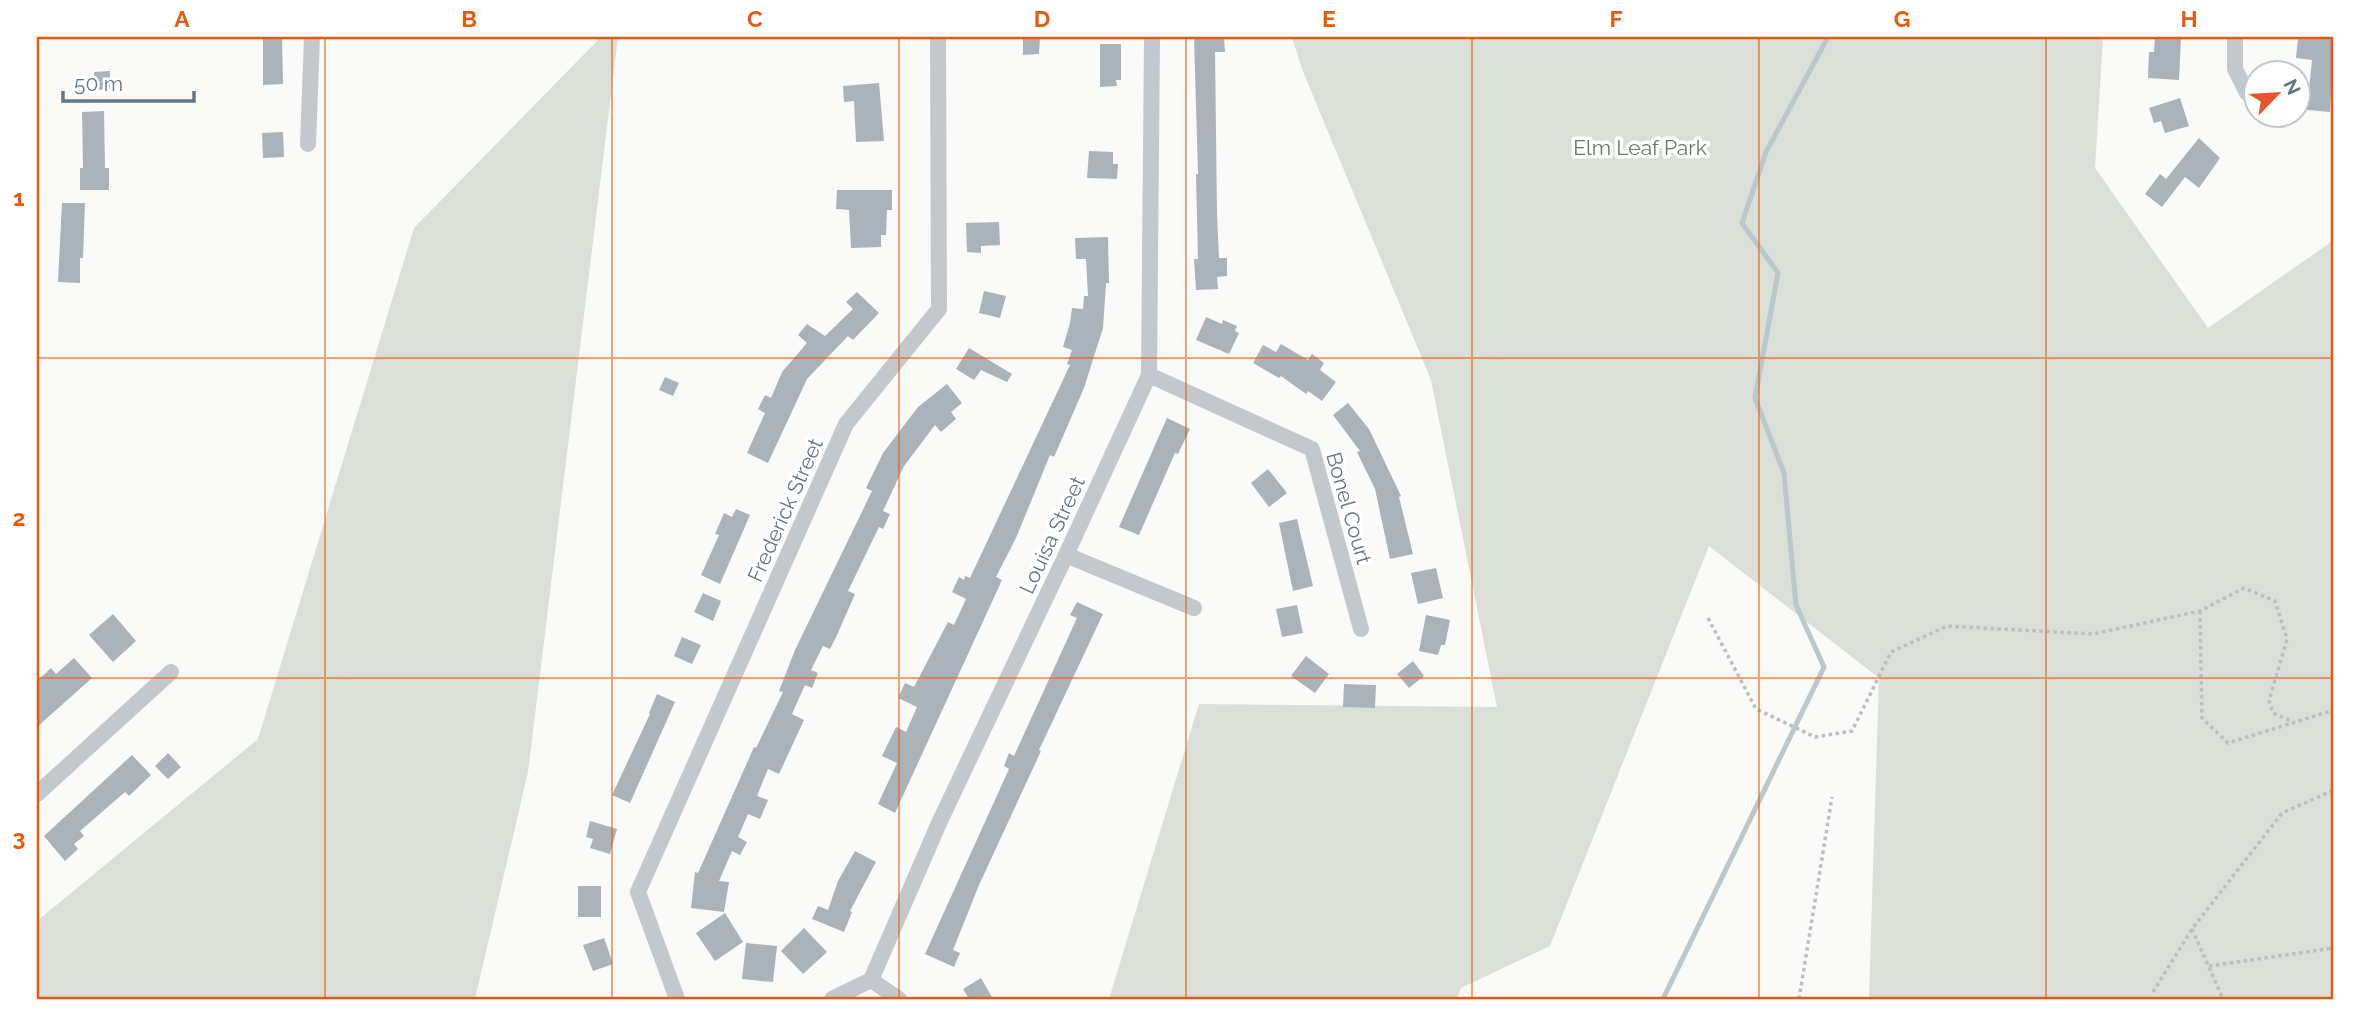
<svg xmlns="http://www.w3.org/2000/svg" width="2371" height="1036" font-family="Raleway,sans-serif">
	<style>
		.green { fill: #dadfd7 }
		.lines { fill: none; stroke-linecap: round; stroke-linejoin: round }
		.stream { stroke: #bbc7cb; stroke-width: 5 }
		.building { fill: #aab3b9 }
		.path { stroke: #bbbfc2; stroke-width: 3.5; stroke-dasharray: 3.5 3.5; stroke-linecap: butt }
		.minor { stroke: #c3c8cc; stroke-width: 16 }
		.grid { fill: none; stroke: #e8590c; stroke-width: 2; stroke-opacity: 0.55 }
		.labels { text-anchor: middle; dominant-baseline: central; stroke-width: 7; stroke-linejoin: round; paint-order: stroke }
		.park-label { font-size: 21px; fill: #687a64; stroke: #fff }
		.street-label { font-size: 21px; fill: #657683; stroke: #fff }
		.neatline { fill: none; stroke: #e8590c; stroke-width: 2.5 }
		.grid-label { font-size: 23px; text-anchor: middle; font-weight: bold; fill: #e8590c }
	</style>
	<rect width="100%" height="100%" fill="#fafaf8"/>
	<path class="green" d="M601 37H618L528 772 475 999H37V921L258 739 414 228Z
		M1292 37H2103L2095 168 2208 328 2334 240V999H1869L1879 678 1709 546 1550 946 1461 988 1457 999H1109L1199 704 1497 707 1431 380 1302 69Z"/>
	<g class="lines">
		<path class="stream" d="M1663 999 1824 667 1796 605 1784 473 1755 398 1778 273 1742 223 1766 152 1828 37"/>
	</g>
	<path class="building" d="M263 37H282L283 84 263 85Z
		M1023 37H1040L1039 54 1023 55Z
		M1224 37 1225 52H1215L1217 215 1219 258H1227V276L1217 277 1218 289 1196 290 1194 259H1198L1196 174H1198L1194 38Z
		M2155 37H2181L2179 80 2148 78 2149 52H2154Z
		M2304 37H2334L2330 112 2307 110 2312 60 2296 58 2298 38 2304 39Z
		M1100 44H1121V80H1116L1117 86 1100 87Z
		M110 71V89L95 90 94 72Z
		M879 83 884 141 856 142 854 101 844 102 843 86Z
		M2180 98 2189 126 2165 133 2161 121 2154 123 2149 108Z
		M104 111 105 168H109V190H80V168H83L82 112Z
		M283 132 284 157 263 158 262 133Z
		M2199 138 2220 158 2199 188 2185 177 2162 207 2145 194 2160 174 2166 179Z
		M1089 151 1113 152V164H1118L1117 179 1087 178Z
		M837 190H892V210H887L886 235H881V247L851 248 849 210 836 209Z
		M62 203H85L83 258H80V283L58 282Z
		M999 222 1000 245 981 246V253L967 252 966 223Z
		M1108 237 1109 283H1106L1103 328 1084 388 1054 457 1050 455 1016 538 996 577 1002 580 895 813 878 804 897 763 882 756 896 727 906 732 917 707 898 698 905 683 914 687 948 622 954 625 966 599 952 592 959 577 964 580 965 576 970 578 1070 365 1067 364 1072 350 1063 347 1070 323 1072 308 1083 309 1084 296H1088L1086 259H1076L1075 238Z
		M984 291 1006 296 1000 318 979 313Z
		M857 292 879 313 853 340 848 336 807 379 768 463 747 453 765 413 758 409 765 395 771 398 782 372 807 343 798 335 807 324 825 336 853 309 846 302Z
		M1206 317 1222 324 1223 320 1237 326 1235 331 1239 333 1229 354 1196 340Z
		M1281 344 1308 360 1312 354 1324 363 1320 370 1336 382 1322 401 1308 391 1306 394 1281 376 1279 378 1253 363 1263 345 1276 352Z
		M969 348 1012 374 1007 382 981 370 974 380 956 369Z
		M665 377 679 383 673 396 659 390Z
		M947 384 962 403 951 412 956 419 941 432 935 425 904 466 883 511 890 514 883 529 879 527 848 591 855 594 837 635 830 649 823 646 811 670 818 673 812 688 805 685 792 714 804 720 779 774 768 769 757 796 768 800 760 819 748 814 738 837 747 842 740 855 732 851 719 881 729 882 724 912 691 908 695 872 698 873 754 747 756 748 783 692 779 691 795 650 872 491 866 488 883 453 918 407Z
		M1348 403 1369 429 1401 496 1399 497 1413 554 1390 559 1375 489 1357 452 1360 451 1333 415Z
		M1167 418 1190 429 1178 454 1175 453 1139 535 1119 527Z
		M1268 469 1287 493 1269 507 1251 483Z
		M736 509 750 515 720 584 701 575 719 535 715 534 724 513 732 517Z
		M1297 519 1313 586 1293 591 1279 523Z
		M1436 568 1443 598 1418 604 1411 573Z
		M703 593 721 601 713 621 694 612Z
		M1077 602 1103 614 1039 750 1041 751 979 885 953 950 960 953 954 967 925 954 1009 769 1004 766 1009 753 1014 756 1077 618 1070 615Z
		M1297 605 1303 633 1282 637 1276 609Z
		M113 614 136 641 113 662 89 635Z
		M1426 615 1450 620 1445 645H1441L1438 655 1419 651Z
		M682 637 701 645 692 664 674 656Z
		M1306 656 1329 674 1315 693 1291 676Z
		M74 658 92 678 37 727V681L51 668 56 674Z
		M1413 661 1424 676 1409 688 1397 674Z
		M1344 684 1376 685 1375 708 1343 707Z
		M657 694 675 702 630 803 612 795 650 714 649 713Z
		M168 753 181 767 168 779 155 766Z
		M132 755 151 775 129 796 125 792 80 831 84 836 74 844 78 849 65 861 44 836Z
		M590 821 617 829 610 854 590 848 593 839 586 837Z
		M855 851 876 862 850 911 852 912 844 932 812 919 818 906 828 910 838 881Z
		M578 886H601V917H578Z
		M725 913 743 942 715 961 696 933Z
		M804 928 827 952 803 974 781 951Z
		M604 938 613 964 593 971 583 945Z
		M746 943 777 946 773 982 742 979Z
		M981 978 993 999H969L963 989Z"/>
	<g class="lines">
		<path class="path" d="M2200 611 2202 718 2228 743 2334 710
			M1708 618 1756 709 1815 737 1852 731 1891 652 1947 626 2093 634 2200 611 2244 588 2275 601 2287 639 2269 701 2273 713 2293 722
			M2192 929 2223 999
			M2209 966 2334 948
			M2153 992 2192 929 2282 813 2334 790
			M1799 999 1832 797"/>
		<path class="minor" d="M2235 37V69L2247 93
			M308 144 312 37
			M1149 375 1312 449 1361 629
			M1066 555 1194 608
			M37 794 171 672
			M871 980 899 999
			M677 999 638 892 846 424 939 309 938 37
			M832 999 871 980 939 823 1066 555 1149 375 1152 37"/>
	</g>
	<path class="grid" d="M325 37V999M612 37V999M899 37V999M1186 37V999M1472 37V999M1759 37V999M2046 37V999M37 358H2334M37 678H2334"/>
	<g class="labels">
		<g class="park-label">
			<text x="1640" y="147">Elm Leaf Park</text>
		</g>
		<g class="street-label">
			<text transform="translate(1349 508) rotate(74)">Bonel Court</text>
			<text transform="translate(785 510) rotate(-66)">Frederick Street</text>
			<text transform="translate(1052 535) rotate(-65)">Louisa Street</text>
		</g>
	</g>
	<rect width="2371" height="1036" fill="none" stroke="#ffffff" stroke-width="77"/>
	<g transform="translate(2277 94) rotate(65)"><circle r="33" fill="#ffffff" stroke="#c1c8cd" stroke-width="2"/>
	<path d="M0-5L12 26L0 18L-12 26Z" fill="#e4572e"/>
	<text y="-10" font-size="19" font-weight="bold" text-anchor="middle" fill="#657683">N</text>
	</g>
	<path d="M63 91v10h131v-10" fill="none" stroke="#657683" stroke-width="3.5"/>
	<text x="74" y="91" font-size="21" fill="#657683" stroke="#ffffff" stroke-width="5" paint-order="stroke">50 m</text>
	<rect x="38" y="38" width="2294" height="960" class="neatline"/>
	<g class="grid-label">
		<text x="182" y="27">A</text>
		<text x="469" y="27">B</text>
		<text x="755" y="27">C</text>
		<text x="1042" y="27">D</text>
		<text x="1329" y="27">E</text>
		<text x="1616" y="27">F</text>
		<text x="1902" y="27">G</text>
		<text x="2189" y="27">H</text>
		<text x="19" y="206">1</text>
		<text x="19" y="526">2</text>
		<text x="19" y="846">3</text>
	</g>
</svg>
